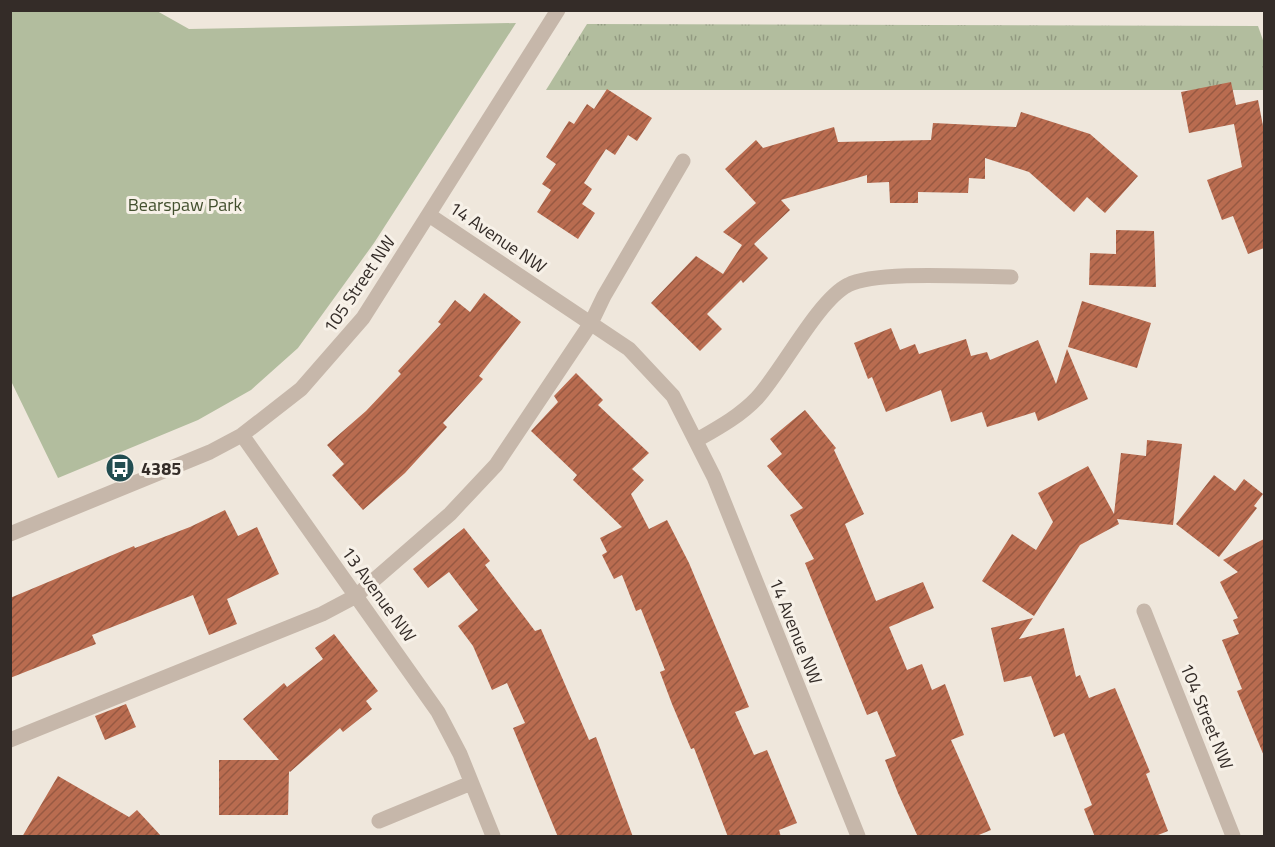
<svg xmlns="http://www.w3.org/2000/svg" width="1275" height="847" font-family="'Titillium Web',sans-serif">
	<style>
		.grass { fill: url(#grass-tufts) }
		.green { fill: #b2bd9e }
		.building { fill: url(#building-hatch) }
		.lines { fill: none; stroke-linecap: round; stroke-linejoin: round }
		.minor { stroke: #c6b7aa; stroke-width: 15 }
		.labels { text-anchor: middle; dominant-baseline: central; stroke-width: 6; stroke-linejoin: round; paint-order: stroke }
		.park-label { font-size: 18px; fill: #43502f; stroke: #f7f1e8 }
		.street-label { font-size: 18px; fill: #342c28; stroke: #f7f1e8 }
		.poi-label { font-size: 18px; font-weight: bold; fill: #342c28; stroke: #f7f1e8; text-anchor: start }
	</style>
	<defs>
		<pattern id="grass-tufts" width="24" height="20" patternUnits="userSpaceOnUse" patternTransform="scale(1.5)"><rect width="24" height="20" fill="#b2bd9e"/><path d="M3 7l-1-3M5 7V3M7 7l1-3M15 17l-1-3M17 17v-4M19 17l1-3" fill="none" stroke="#929a81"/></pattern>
		<pattern id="building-hatch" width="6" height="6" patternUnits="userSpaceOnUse" patternTransform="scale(1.5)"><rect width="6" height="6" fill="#b96c50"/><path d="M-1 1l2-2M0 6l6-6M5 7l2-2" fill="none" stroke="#975942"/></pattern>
	</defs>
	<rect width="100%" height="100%" fill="#efe7dc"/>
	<path class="grass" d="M587 24 1258 26 1264 43V90H546Z"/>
	<path class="green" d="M11 10 157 11 189 29 516 23 374 243 298 348 251 390 198 420 58 478 11 381Z"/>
	<path class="building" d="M1231 82 1236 105 1258 100 1264 131V248L1248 254 1233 216 1222 220 1207 180 1242 167 1234 124 1189 133 1181 92Z
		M607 89 652 118 637 141 628 135 615 155 606 149 584 183 592 189 582 204 595 213 578 239 537 212 551 190 542 184 556 164 546 157 569 121 574 124 587 104 594 109Z
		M1021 112 1090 134 1138 176 1105 213 1087 197 1074 212 1029 172 985 158V179L969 178 968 193 918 192V203H890L889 182 867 183V175L781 200 790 210 754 244 768 258 743 283 741 280 707 314 722 329 700 351 651 303 696 256 723 274 742 245 723 232 756 203 725 169 756 140 763 148 834 127 838 142 931 140 933 123 1016 127Z
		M1116 230 1154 231 1156 287 1089 285 1090 253 1116 254Z
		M484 293 521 322 479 376 483 379 443 423 447 427 405 473 363 510 332 475 344 464 327 445 366 411 401 374 398 371 441 324 438 322 455 300 470 312Z
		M1082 301 1151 323 1137 368 1068 347Z
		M891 328 900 350 915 344 919 354 966 339 971 356 987 352 990 360 1038 340 1056 384 1067 349 1088 399 1038 421 1035 412 987 427 982 412 951 422 941 390 886 412 872 377 868 379 854 343Z
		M576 373 603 400 598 405 649 453 632 469 644 480 631 494 649 529 667 520 689 563 749 707 735 712 754 755 767 750 797 823 779 830 781 837H728L694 748 691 749 672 704 660 672 665 670 641 609 636 611 622 575 614 579 602 555 607 552 600 538 622 527 573 480 577 475 531 431 558 402 554 396Z
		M805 410 836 448 834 450 864 514 845 524 876 601 923 582 934 608 889 627 907 670 922 664 932 690 945 684 964 735 951 740 991 830 974 837H918L898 793 885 760 896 756 877 711 867 715 805 563 814 559 790 515 803 508 767 466 782 454 770 439Z
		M1147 440 1182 444 1173 525 1117 519 1119 524 1080 545 1034 616 982 581 1012 534 1036 550 1053 522 1038 493 1088 466 1114 514 1121 453 1146 456Z
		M1214 475 1235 491 1244 479 1263 494 1254 506 1257 508 1219 557 1176 524Z
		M225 510 238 536 257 527 279 574 227 599 237 624 209 635 193 595 92 635 96 644 10 678V598L134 546 135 548 190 527Z
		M464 528 490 561 485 565 535 631 541 629 589 740 596 737 633 837H558L513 728 525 723 507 683 492 690 473 646 458 626 478 610 449 572 428 588 413 569Z
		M1264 539V756L1237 691 1242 689 1222 640 1239 634 1233 620 1238 618 1220 582 1238 572 1223 560Z
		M1033 618 1019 639 1064 628 1076 677 1080 675 1089 698 1115 688 1150 772 1146 774 1168 831 1153 837H1095L1084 809 1092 805 1064 733 1054 737 1031 676 1004 682 991 628Z
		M334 634 378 691 366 701 372 709 343 732 340 728 290 772 289 771 288 815H219V760H279L243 719 284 683 287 687 323 659 315 648Z
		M126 704 136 727 105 740 95 716Z
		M58 776 129 817 137 810 162 837H22Z"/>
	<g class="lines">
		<path class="minor" d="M429 215 629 349 673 396 714 477 858 836
			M242 435 438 712 460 754 493 836
			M697 440C718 428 740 416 757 398 782 371 818 300 848 285 876 270 975 277 1011 277
			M10 534 210 452 242 435 301 389 363 318 558 10
			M1144 611 1233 836
			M10 740 322 614 356 596 374 580 450 514 496 465 591 323 604 296 683 161
			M379 821 471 783"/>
	</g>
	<defs>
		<g id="bus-disc" transform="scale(1.5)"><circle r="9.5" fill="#224d51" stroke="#f7f1e8"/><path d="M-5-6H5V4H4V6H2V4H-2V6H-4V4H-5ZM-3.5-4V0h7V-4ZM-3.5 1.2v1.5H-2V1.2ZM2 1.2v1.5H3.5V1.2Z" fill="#fff"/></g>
	</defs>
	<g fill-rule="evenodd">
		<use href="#bus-disc" x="120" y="468"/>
	</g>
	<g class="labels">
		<g class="park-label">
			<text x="185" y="204">Bearspaw Park</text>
		</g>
		<g class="street-label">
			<text transform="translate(498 237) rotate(34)">14 Avenue NW</text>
			<text transform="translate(359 284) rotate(-56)">105 Street NW</text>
			<text transform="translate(379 594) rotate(54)">13 Avenue NW</text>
			<text transform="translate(796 631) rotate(68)">14 Avenue NW</text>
			<text transform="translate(1207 716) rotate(68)">104 Street NW</text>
		</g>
		<g class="poi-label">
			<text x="141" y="468">4385</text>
		</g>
	</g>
	<rect width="1275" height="847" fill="none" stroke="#342c28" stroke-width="24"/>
</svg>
